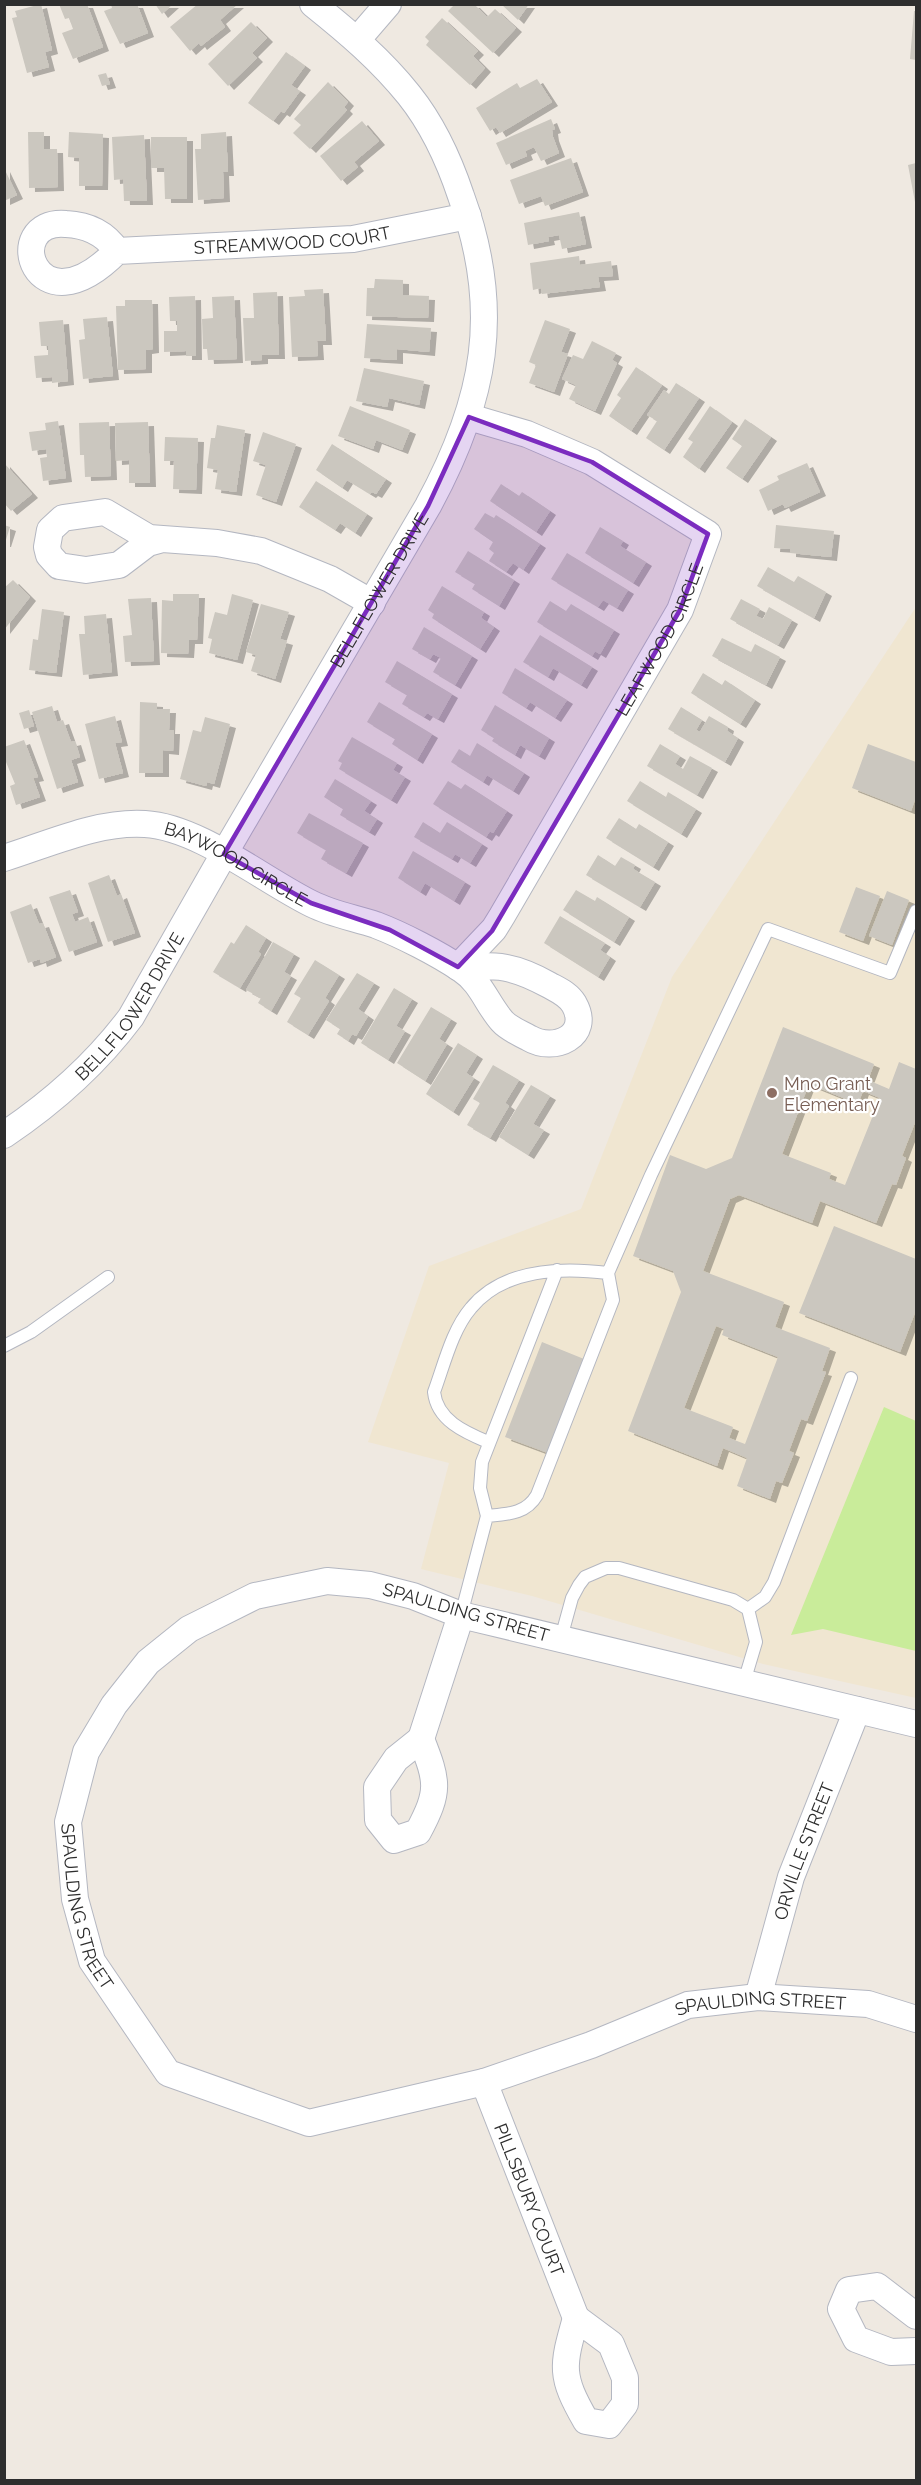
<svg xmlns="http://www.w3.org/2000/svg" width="921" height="2485" font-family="Raleway,sans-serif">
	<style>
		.education { fill: #f0e6d1 }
		.pitch { fill: #c9ec9a }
		.building { fill: #cbc7bf; fill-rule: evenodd; filter: url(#shadow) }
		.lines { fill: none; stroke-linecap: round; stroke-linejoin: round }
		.service-casing { stroke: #b4b7c1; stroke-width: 14 }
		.minor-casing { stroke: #b4b7c1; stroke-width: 28 }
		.service { stroke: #fff; stroke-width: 12 }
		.minor { stroke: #fff; stroke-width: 26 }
		.marked { fill: #7b2cbf; fill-opacity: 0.2; stroke: #7b2cbf; stroke-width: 4.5; stroke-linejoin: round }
		.education-dot { fill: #8d6e63; stroke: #fff; stroke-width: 2 }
		.labels { text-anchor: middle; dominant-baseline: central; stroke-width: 4.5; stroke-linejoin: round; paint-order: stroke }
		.street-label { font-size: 18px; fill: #2e2e2e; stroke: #fff }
		.education-label { font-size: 18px; fill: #785e54; stroke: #fff; text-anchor: start }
	</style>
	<defs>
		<filter id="shadow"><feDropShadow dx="6" dy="4" stdDeviation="0" flood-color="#0004"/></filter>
	</defs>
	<rect width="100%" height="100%" fill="#efe9e1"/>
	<path class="education" d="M916 607V1698L763 1664 532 1596 421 1569 449 1463 368 1442 429 1266 581 1209 672 977Z"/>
	<path class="pitch" d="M884 1407 916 1421V1651L823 1629 791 1635Z"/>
	<path class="building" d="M41 4 52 50 45 52 49 67 27 73 12 18 17 17 15 11Z
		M59 4H87L103 47 73 59 62 33 73 29 69 18 65 19Z
		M111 4H137L148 33 120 44 104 11 112 8Z
		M155 4H173L162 14Z
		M198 4H238L220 20 225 27 201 46 199 43 190 51 170 27Z
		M455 4H474L487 17 495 9 516 28 493 53 448 11Z
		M501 4H529L518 20Z
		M914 11H916V60L910 59Z
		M442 18 478 51 473 56 485 68 470 85 426 45 429 41 425 37Z
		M251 22 267 38 252 53 257 58 228 86 208 64Z
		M286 52 305 66 291 85 300 91 284 113 281 111 273 121 248 103Z
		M106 73 110 84 102 86 98 75Z
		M537 79 552 102 500 133 496 127 490 131 476 108 517 83 520 88Z
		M328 82 348 102 344 107 347 110 310 149 293 133 301 125 294 119Z
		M551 119 555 129 552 130 553 137 559 153 541 161 534 147 525 151 527 156 506 165 496 143Z
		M362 121 379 141 354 162 358 167 341 181 320 156Z
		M28 132H44V149H57L58 187 29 188Z
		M69 132 103 134 102 186H79V158L68 157Z
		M226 132 228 172H223L224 198 198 200 195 149H201V134Z
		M144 135 147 201H124L123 179 114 180 112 137Z
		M151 137H187V199H165L164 168H151Z
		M571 158 583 192 545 206 541 196 519 204 510 180Z
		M916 163V202H915L908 165Z
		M4 168 17 195 4 201Z
		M579 212 586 244 562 249 559 235 548 237 549 241 528 245 524 223Z
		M579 256 580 265 611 261 613 276 598 277 600 287 542 294 541 288 533 290 530 263Z
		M375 279 403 280V295L429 296 428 318 366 316 367 288H374Z
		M323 289 326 341H317L318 356 292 357 289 297 305 296 304 290Z
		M277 292 279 355H262V360L245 361 243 318H254L253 293Z
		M195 296 196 356H186V351L164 352V331H177V321H170L169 297Z
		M234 296 237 359 208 360 207 349H203L202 319 213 318 212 297Z
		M125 300H152L153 349 146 350V369L118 370 116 306H125Z
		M107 317 113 376 83 379 79 340 85 339 83 319Z
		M63 320 68 381 52 383V377L36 378 34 356 48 355V346H41L39 322Z
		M545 320 570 329 561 352 568 354 554 392 529 383 536 365 529 362Z
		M367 324 431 328 429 352 397 349V360L364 358Z
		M592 341 616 353 612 360 617 363 595 411 569 399 576 385 562 379 573 355 583 359Z
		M636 367 662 385 631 431 609 416 621 398 617 395Z
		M364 368 424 381 419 405 389 398 387 407 356 401Z
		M676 383 699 398 664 450 646 438 657 421 647 415 664 390 669 394Z
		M350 406 410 430 402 450 376 440 373 449 338 436Z
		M710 406 732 422 699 469 683 457 693 442 688 439Z
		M745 419 771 437 742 479 726 468 742 446 732 439Z
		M58 421 66 478 43 481 40 458 47 457 46 449 32 451 29 432 46 430 45 423Z
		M109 422 111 476 85 477 84 455H80L79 423Z
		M148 422 150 483H129V460L116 461 115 423Z
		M217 425 245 430 236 492 215 489 218 470 207 468 211 438H215Z
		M263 432 296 444 276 502 256 495 266 465 253 461Z
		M165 437 198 438 196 490 173 489 174 461H164Z
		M332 444 386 479 376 494 372 492 370 494 347 480 342 488 316 470Z
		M4 463 32 494 11 511 4 503Z
		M807 463 820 492 785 508 783 504 768 511 759 490 779 480 777 476Z
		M316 481 367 514 355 533 340 523 335 530 299 507Z
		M501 484 519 496 522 492 550 511 536 532 490 501Z
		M485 513 494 518 496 515 540 544 523 570 513 563 506 572 489 561 494 553 489 549 493 542 474 529Z
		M4 525 10 527 5 543H4Z
		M776 525 834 531 831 557 790 553V549L774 548Z
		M600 527 623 541 620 546 646 562 633 583 585 553Z
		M468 551 514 580 499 606 472 589 475 584 455 572Z
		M567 553 628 590 617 608 603 600 598 607 551 579Z
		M768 567 794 582 798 576 826 592 814 618 757 586Z
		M13 580 30 597 4 630V588Z
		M442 586 484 612 481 618 494 627 480 649 432 618 434 614 428 610Z
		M173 594H199L197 640H189L188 654 161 653 162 600 173 601Z
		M232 594 253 600 237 660 209 653 212 639 208 638 215 612 227 615Z
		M151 598 154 661 125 662 123 636 132 635 128 599Z
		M741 599 760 609 756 616 763 619 769 607 792 620 778 645 730 619Z
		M550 601 566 611 571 604 614 630 600 654 595 651 592 656 537 622Z
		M261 604 289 612 280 639 287 641 275 679 251 671 256 655 246 652Z
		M42 609 64 612 56 673 29 670 33 639 38 640Z
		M106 614 112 672 83 675 79 634H85L84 616Z
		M424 627 472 656 455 685 433 672 441 658 433 654 430 659 412 649Z
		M540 635 592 667 581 685 553 668 548 677 523 662Z
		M722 638 751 652 755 644 780 657 766 685 712 656Z
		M397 661 452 694 438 719 427 713 424 717 402 704 407 695 385 682Z
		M515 668 567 700 555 718 530 702 526 708 502 693Z
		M703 673 722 685 725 680 755 700 740 724 691 693Z
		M140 702 157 703V709H170L169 730H174L173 751 163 750V773H139Z
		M379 702 432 734 417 760 392 744 395 739 367 722Z
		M495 705 549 738 539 756 520 745 515 755 492 741 494 738 481 730Z
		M52 706 57 722 63 720 71 742 75 741 80 757 71 760 78 782 57 789 32 712Z
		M681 707 702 720 696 730 700 732 709 716 728 727 727 731 738 738 725 762 668 729Z
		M29 710 34 726 24 729 19 713Z
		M115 716 122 742 115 743 123 773 99 779 85 724Z
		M205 717 230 724 214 784 207 782 206 786 180 779 193 730 201 732Z
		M352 737 397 763 393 770 405 777 391 800 339 769 342 763 338 761Z
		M24 740 38 777 33 778 40 797 16 805 10 786 15 784 4 757V747Z
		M477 743 524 773 513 791 487 775 483 782 451 762 459 749 470 756Z
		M660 744 680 756 675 764 683 769 690 756 712 768 697 795 647 766Z
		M868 744 916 762V797L911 811 852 788Z
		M335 779 371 801 364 811 377 819 369 832 340 815 343 809 324 797Z
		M448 781 461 789 465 784 507 811 493 833 490 831 486 837 433 804Z
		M640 781 666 797 668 792 696 809 681 834 627 801Z
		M309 813 363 843 346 873 321 859 326 850 297 833Z
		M619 818 636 829 639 824 668 842 653 867 606 838Z
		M423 822 440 833 447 822 482 844 470 863 455 854 452 859 414 837Z
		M413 851 465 882 454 901 425 883 420 892 398 878Z
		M598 855 615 866 621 857 635 865 633 869 655 882 640 907 586 875Z
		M109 875 117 896 121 894 135 933 108 942 88 883Z
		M856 887 880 896 863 941 839 932Z
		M70 890 78 912 72 914 75 922 88 917 97 942 69 952 49 897Z
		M576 890 595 901 597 897 629 917 614 942 563 910Z
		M887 891 909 900 892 945 869 936Z
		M31 904 39 924 43 923 56 957 41 963 40 959 28 963 10 912Z
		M560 916 605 943 600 950 610 957 598 977 544 943Z
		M246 925 266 938 258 952 261 954 240 988 213 972 231 942 234 944Z
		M273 942 294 954 284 972 291 976 271 1011 258 1003 261 998 246 990Z
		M315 960 339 975 325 998 329 1001 308 1035 287 1022 301 998 294 994Z
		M357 973 374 983 358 1009 368 1016 356 1036 352 1034 348 1041 337 1034 340 1029 326 1020Z
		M394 988 412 999 396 1026 405 1031 388 1060 361 1043Z
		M431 1007 451 1019 439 1039 447 1044 425 1081 397 1063Z
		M783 1027 874 1064 868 1080 889 1089 899 1062 916 1069V1120L902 1156 906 1158 896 1185 892 1184 876 1223 820 1201 812 1223 739 1195 730 1199 703 1271 784 1302 775 1327 830 1348 822 1371 826 1372 807 1421 801 1419 789 1451 794 1453 782 1483 776 1481 770 1499 737 1486 747 1458 723 1448 717 1466 628 1431 681 1292 673 1271 633 1256 670 1155 706 1169 732 1158ZM809 1084 858 1104 863 1091 880 1098 845 1185 829 1179 831 1173 782 1154ZM716 1326 724 1329 722 1335 778 1357 745 1444 729 1438 733 1427 684 1408Z
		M458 1043 477 1055 466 1073 474 1078 453 1112 426 1094Z
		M493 1065 519 1080 505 1103 509 1106 490 1138 467 1125 480 1103 473 1099Z
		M531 1085 550 1096 533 1124 544 1130 528 1155 499 1137Z
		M834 1226 916 1259V1310L900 1352 799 1313Z
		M542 1342 584 1359 548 1453 505 1437Z"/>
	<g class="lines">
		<g class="service-casing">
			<path id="service" d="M608 1273 651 1175 768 929 890 973 916 911
				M4 1346 31 1332 108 1277
				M487 1516C508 1514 526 1514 537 1495L613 1300 608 1273C561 1267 504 1268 471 1308 452 1330 444 1365 434 1392 437 1420 464 1432 488 1442
				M748 1609 765 1597 774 1582 851 1378
				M461 1615 487 1516 480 1488 482 1462 557 1270
				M561 1638 572 1598 579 1585 585 1577 606 1568H619L733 1600 748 1609 756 1642 744 1682"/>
		</g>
		<g class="minor-casing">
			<g id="minor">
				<path d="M357 40 388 4"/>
				<path id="s1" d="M117 251C105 233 88 225 66 224 0 218 34 336 117 251L353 239 468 216"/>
				<path d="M159 540 148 543 119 565 86 570 59 566 49 555 47 547 50 530 63 518 105 512 149 538 217 543 261 551 330 579 372 603"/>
				<path id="s2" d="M4 858C49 844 98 821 145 824 199 827 263 880 312 904 332 914 355 918 376 925 402 935 437 953 461 969 481 982 487 1004 502 1021 509 1029 520 1033 529 1038 554 1053 592 1036 574 1004 568 994 558 990 549 985 515 966 497 964 458 967"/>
				<path id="s3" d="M458 967 494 929 502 916 680 610 708 534 592 462 527 434 469 417"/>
				<path id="s4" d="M4 1135C53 1102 96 1064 131 1017L224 854 428 506C485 401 503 311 461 196 449 160 433 125 409 95 381 60 348 32 313 4"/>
				<path id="s5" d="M916 1724 461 1615 413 1596 370 1585 327 1581 255 1596 189 1629 148 1662 114 1705 86 1752 68 1822 75 1899 92 1961 168 2073 309 2123 484 2082 591 2045 688 2005 758 1997 868 2004 916 2019"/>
				<path d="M421 1739C438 1782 440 1791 418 1832L394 1840 378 1820 377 1787 396 1759Z"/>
				<path d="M421 1739 461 1615"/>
				<path id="s6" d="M758 1997 791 1877 857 1710"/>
				<path id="s7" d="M484 2082 576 2318"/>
				<path d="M916 2316 877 2286 849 2290 841 2309 856 2339 891 2352 916 2351"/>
				<path d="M576 2318 611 2344 625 2378V2404L609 2425 586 2421C560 2376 562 2367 576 2318Z"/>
			</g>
		</g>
		<use href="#service" class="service"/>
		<use href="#minor" class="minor"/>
	</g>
	<path class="marked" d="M469 417 592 462 708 534 680 610 492 931 458 967 390 930 311 903 224 854 428 506Z"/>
	<circle class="education-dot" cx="772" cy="1093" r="6"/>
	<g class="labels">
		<g class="street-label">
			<text stroke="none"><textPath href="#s1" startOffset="399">STREAMWOOD COURT</textPath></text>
			<text stroke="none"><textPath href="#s4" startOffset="668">BELLFLOWER DRIVE</textPath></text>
			<text stroke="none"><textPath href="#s3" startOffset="386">LEAFWOOD CIRCLE</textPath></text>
			<text stroke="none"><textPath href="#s2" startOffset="246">BAYWOOD CIRCLE</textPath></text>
			<text stroke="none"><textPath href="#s4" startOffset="182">BELLFLOWER DRIVE</textPath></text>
			<text transform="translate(466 1612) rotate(16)">SPAULDING STREET</text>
			<text stroke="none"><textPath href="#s6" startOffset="153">ORVILLE STREET</textPath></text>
			<text stroke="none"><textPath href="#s5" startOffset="1076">SPAULDING STREET</textPath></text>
			<text stroke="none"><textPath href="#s5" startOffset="1886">SPAULDING STREET</textPath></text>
			<text stroke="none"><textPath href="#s7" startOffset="126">PILLSBURY COURT</textPath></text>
		</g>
		<g class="education-label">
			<text x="784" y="1083">Mno Grant<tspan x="784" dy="21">Elementary</tspan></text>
		</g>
	</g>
	<rect width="921" height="2485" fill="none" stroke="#2e2e2e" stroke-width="12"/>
</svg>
